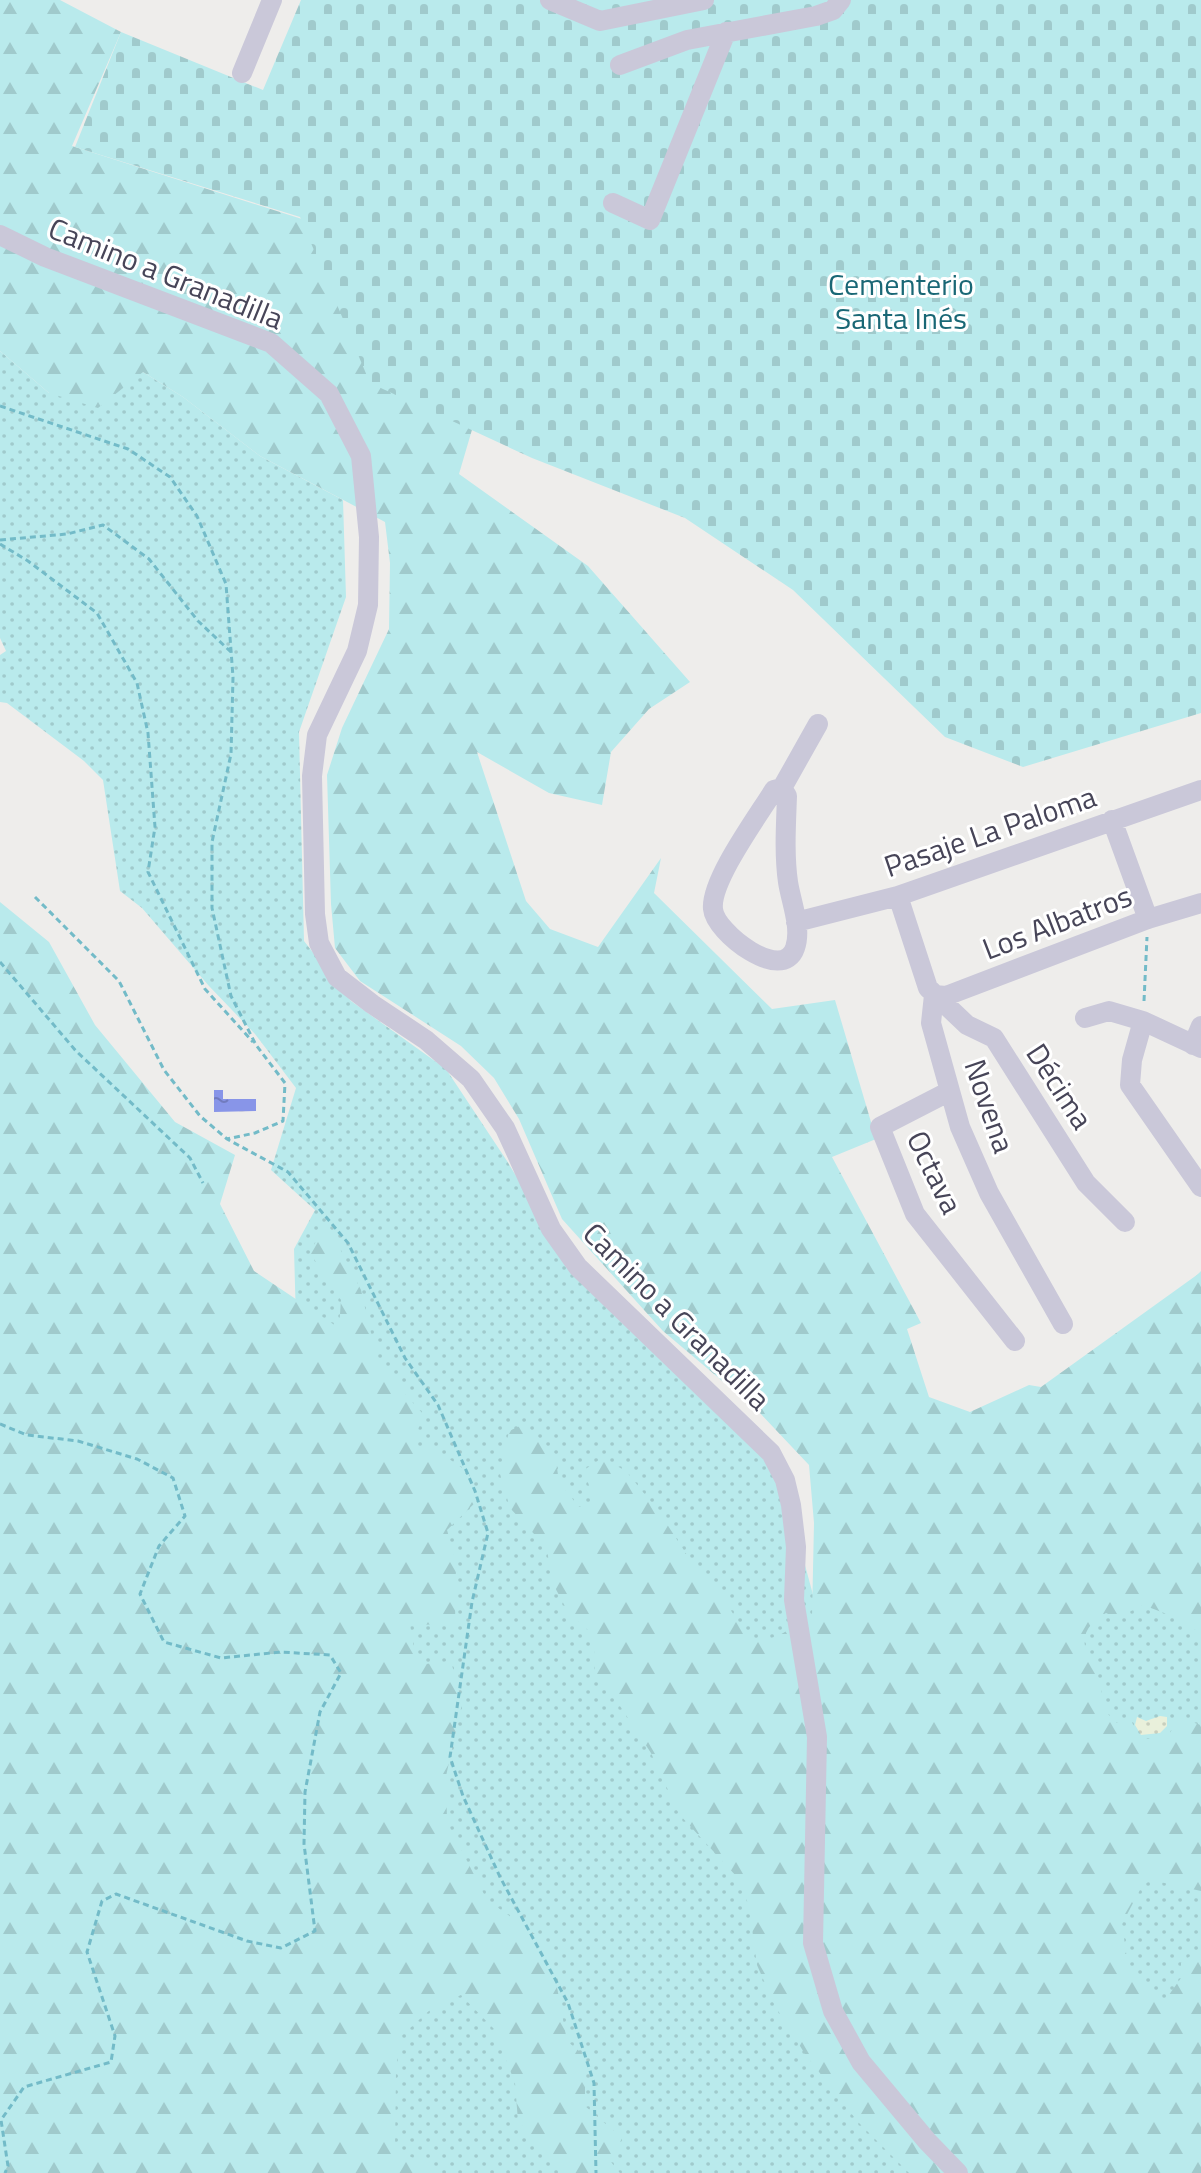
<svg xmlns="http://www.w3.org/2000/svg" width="1201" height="2173" font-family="'Titillium Web',sans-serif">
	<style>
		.grass { fill: url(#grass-dots) }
		.forest { fill: url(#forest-firs) }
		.sand { fill: url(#sand-dots) }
		.cemetery { fill: url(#cemetery-stones) }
		.water { fill: url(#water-ripples) }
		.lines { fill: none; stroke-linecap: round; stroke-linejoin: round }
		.path { stroke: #73bbc8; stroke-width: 3; stroke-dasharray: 6 4; stroke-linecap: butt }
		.minor { stroke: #cac8d9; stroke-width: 20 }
		.labels { text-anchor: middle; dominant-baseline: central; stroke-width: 6; stroke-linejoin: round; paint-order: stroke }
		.street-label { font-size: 30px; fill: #474558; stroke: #fff }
		.park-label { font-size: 30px; fill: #196775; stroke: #fff }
	</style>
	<defs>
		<pattern id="grass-dots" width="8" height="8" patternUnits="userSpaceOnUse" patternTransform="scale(2)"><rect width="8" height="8" fill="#b9eaec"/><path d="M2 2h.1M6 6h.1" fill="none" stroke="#a0cacc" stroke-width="1.8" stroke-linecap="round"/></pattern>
		<pattern id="forest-firs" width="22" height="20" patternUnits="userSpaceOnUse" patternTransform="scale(2)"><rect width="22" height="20" fill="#b9eaec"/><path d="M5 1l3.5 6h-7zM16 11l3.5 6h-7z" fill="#a0cacc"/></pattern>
		<pattern id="sand-dots" width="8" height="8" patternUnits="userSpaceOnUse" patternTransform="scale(2)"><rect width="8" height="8" fill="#e9f0db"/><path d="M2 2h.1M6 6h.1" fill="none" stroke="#c9cfbe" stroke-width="1.8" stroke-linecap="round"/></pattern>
		<pattern id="cemetery-stones" width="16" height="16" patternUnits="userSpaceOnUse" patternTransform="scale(2)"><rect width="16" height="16" fill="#b9eaec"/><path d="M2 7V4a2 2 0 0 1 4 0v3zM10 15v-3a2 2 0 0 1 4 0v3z" fill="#a0cacc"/></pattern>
		<pattern id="water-ripples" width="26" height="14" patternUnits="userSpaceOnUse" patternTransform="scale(2)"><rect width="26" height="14" fill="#8895e8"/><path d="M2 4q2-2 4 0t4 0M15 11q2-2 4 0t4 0" fill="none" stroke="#717bbf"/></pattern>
	</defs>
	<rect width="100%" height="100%" fill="#eeedeb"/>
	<path class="grass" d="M0 351 49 393 143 372 183 397 260 456 343 500 346 597 299 732 304 941 351 1001 446 1069 507 1161 571 1266 766 1453 787 1499 818 1613 1177 1296 1201 1271V2173H0L296 1322 294 1249 315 1210 271 1170 296 1088 255 1034 209 986 142 908 120 891 103 780 84 761 7 703 0 702V655L6 651 0 638Z"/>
	<path class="forest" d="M0 0H60L121 32 72 146 302 219 491 365 459 474 588 566 690 682 649 709 611 752 602 805 549 793 477 752 526 901 550 929 598 947 661 858 654 893 772 1009 835 1000 876 1139 832 1157 921 1323 907 1329 929 1397 970 1412 1029 1385 1041 1387 1201 1272V1634L1180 1619 1143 1605 1117 1618 1106 1613C1093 1620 1080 1633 1086 1649 1089 1655 1091 1654 1092 1660 1097 1676 1104 1693 1104 1710L1117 1723 1131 1720 1140 1740 1168 1736 1179 1718 1201 1725V1891L1151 1880 1142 1886 1122 1924 1127 1959 1134 1973 1158 1998 1166 1999 1181 1978V1963L1201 1948V2173H909L858 2122 805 2054 775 2006 757 1965 749 1906 737 1877 679 1814 651 1753 618 1703 595 1678 594 1647 590 1632 568 1612 551 1580 547 1548 510 1508 500 1474 509 1431 520 1426 528 1427 555 1454 559 1482 579 1507 594 1501 584 1470 602 1458 626 1471 659 1512 698 1572 723 1597 751 1644 778 1636 812 1616 814 1523 809 1465 759 1412 663 1331 562 1219 519 1119 494 1078 461 1046 360 981 335 948 331 904 327 775 342 728 389 629 390 563 385 522 260 456 183 397 143 372 98 408 49 393 0 351Z
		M0 902 49 942 95 1025 175 1122 235 1155 220 1204 254 1271 339 1328 341 1300 310 1253 326 1221 361 1290 378 1364 424 1415 411 1446 439 1452 468 1472 479 1499 447 1530 456 1562 455 1624 410 1625 417 1665 451 1661 462 1704 446 1776 447 1822 487 1900 549 1944 567 2041 585 2056V2106L622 2138 611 2162 620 2173H566L518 2121 515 2083 494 2029 461 1995 430 2010 400 2037 396 2071 395 2150 436 2168 439 2173H0Z"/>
	<path class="sand" d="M1160 1716 1167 1717V1726L1160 1733 1141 1735 1135 1725 1137 1717 1146 1721Z"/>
	<path class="cemetery" d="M301 0H1201V713L1023 767 945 737 793 590 685 518 532 458 370 383 300 217 75 147 121 32 263 90Z"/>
	<path class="water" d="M214 1090H223V1099H256V1111L214 1112Z"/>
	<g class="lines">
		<path class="path" d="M0 406 128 449 170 477 197 516 226 584 233 677 231 754 212 842V908L231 996 256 1045 285 1083 283 1121 255 1133 227 1139
			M0 540 67 534 103 525 149 559 198 621 231 652
			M0 544 28 561 97 613 137 683 148 733 155 827 148 872 205 989 253 1042
			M35 897 119 981 164 1070 200 1116 227 1139 288 1172 348 1243 405 1358 438 1405 475 1491 488 1533 472 1602 450 1757 463 1796 500 1877 568 2003 594 2083 596 2173
			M0 962 76 1051 190 1158 203 1183
			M1144 1001 1147 937
			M0 1424 27 1435 78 1441 137 1459 173 1478 185 1516 159 1546 140 1594 164 1642 221 1658 281 1652 330 1655 341 1673 320 1712 305 1792 304 1844 315 1931 281 1948 247 1941 116 1894 102 1901 87 1952 115 2036 111 2062 24 2087 1 2120 8 2166 5 2173"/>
		<path class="minor" d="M550 0 600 21 704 0
			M620 65 687 40 816 16 833 10 841 0
			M242 73 272 0
			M613 203 650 220 726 32
			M0 235 45 257 271 343 329 394 361 456 369 537 368 605 357 651 317 735 312 776 315 914 319 943 337 977 372 1004 426 1040 471 1079 505 1128 551 1229 578 1267 771 1453 785 1480 791 1505 796 1547 794 1600 817 1737 813 1943 833 2011 861 2062 927 2141 958 2173
			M782 788 787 796C786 824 784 854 788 882 791 902 802 928 795 948 783 984 715 933 713 909 710 881 758 816 774 790L782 788 818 724
			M1112 820 1148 919
			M898 896 928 988 967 1025 994 1038 1086 1183 1125 1222
			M796 922 898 896 1201 790
			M934 995 931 1023 960 1127 989 1193 1063 1324
			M934 995 946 996 1148 919 1201 903
			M1085 1018 1109 1011 1143 1021 1201 1048
			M1143 1021 1132 1060 1130 1085 1201 1187
			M1193 1045 1201 1026
			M950 1091 880 1127 915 1214 1015 1341"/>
	</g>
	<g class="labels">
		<g class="street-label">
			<text transform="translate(166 273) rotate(22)">Camino a Granadilla</text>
			<text transform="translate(990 831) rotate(-19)">Pasaje La Paloma</text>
			<text transform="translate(1057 922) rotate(-21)">Los Albatros</text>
			<text transform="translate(1060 1086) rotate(57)">Décima</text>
			<text transform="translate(990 1106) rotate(71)">Novena</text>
			<text transform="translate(935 1172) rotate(64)">Octava</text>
			<text transform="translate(677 1316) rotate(45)">Camino a Granadilla</text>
		</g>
		<g class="park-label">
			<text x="901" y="284">Cementerio<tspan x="901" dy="34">Santa Inés</tspan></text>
		</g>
	</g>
</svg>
